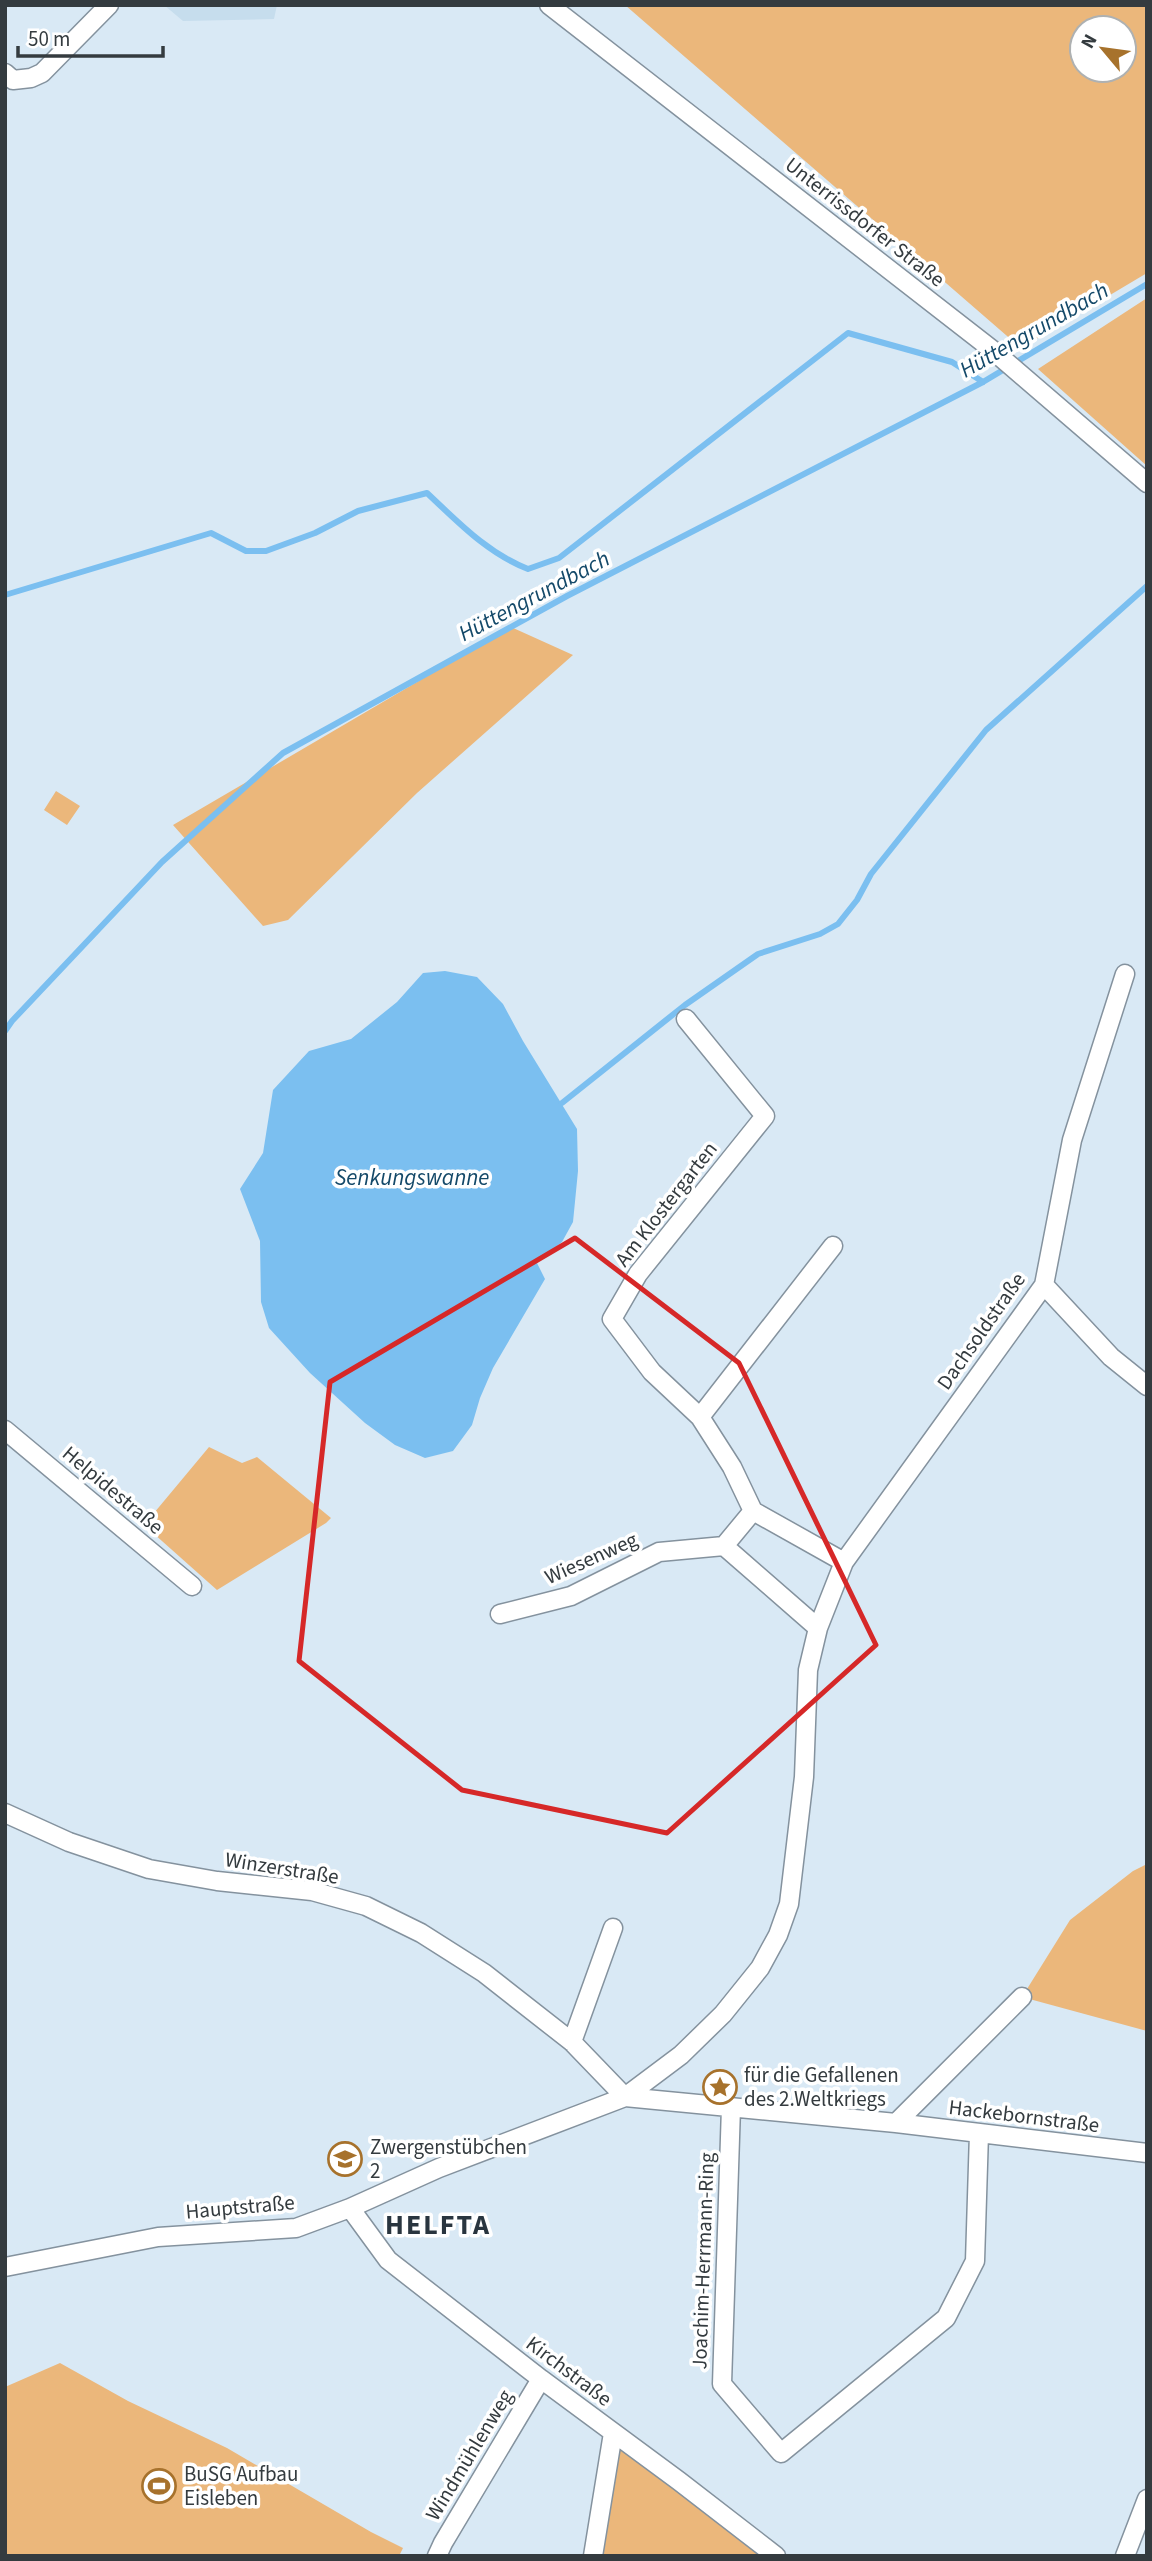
<svg xmlns="http://www.w3.org/2000/svg" width="1152" height="2561" font-family="'Source Sans 3',sans-serif">
	<style>
		.built { fill: #c6dded }
		.green { fill: #ebb77b; fill-rule: evenodd }
		.water { fill: #7bbff0 }
		.lines { fill: none; stroke-linecap: round; stroke-linejoin: round }
		.stream { stroke: #7bbff0; stroke-width: 6 }
		.street-casing { stroke: #84929e; stroke-width: 21 }
		.street { stroke: #fff; stroke-width: 18 }
		.marked { fill: none; stroke: #d62828; stroke-width: 5; stroke-linejoin: round }
		.labels { text-anchor: middle; dominant-baseline: central; stroke-width: 7; stroke-linejoin: round; paint-order: stroke }
		.street-label { font-size: 21px; fill: #343b3f; stroke: #fff }
		.poi-label { font-size: 21px; fill: #343b3f; stroke: #fff; text-anchor: start }
		.water-label { font-size: 23px; font-style: italic; fill: #144969; stroke: #fff }
		.district-label { font-size: 28px; font-weight: bold; letter-spacing: 2px; fill: #29353f; stroke: #fff }
	</style>
	<rect width="100%" height="100%" fill="#d9e9f5"/>
	<path class="built" d="M164 5H277L274 19 183 21Z"/>
	<path class="green" d="M625 5H1147V273L1021 348ZM1124 28V70H1082V28Z
		M1147 298V466L1038 369Z
		M511 627 573 655 417 793 288 920 263 926 173 825Z
		M56 791 80 806 67 825 44 810Z
		M209 1447 242 1463 257 1457 331 1518 326 1523 217 1590 144 1525Z
		M1147 1864V2031L1022 1997 1070 1920 1133 1871Z
		M60 2363 128 2401 227 2448 371 2532 403 2548 399 2556H5V2387Z
		M619 2442 763 2556H597Z"/>
	<path class="water" d="M445 971 477 977 503 1004 523 1041 577 1129 578 1171 573 1222 562 1242 537 1263 545 1279 493 1368 480 1398 472 1425 453 1451 425 1458 395 1445 365 1423 310 1373 269 1328 261 1302 260 1241 240 1189 263 1153 273 1090 309 1051 351 1039 397 1002 423 973Z"/>
	<g class="lines">
		<path class="stream" d="M5 595 211 533 246 551H266L315 533 358 511 427 493C458 522 487 553 528 569L559 558 848 333 952 362 983 382
			M5 1031 12 1021 162 862 283 753 567 596 983 382 1147 284
			M562 1103 685 1005 758 954 820 934 838 924 857 900 871 874 986 730 1147 586"/>
		<g class="street-casing">
			<path id="street" d="M549 5 990 348 1147 483
				M5 73 13 80 31 78 42 73 109 5
				M686 1019 765 1116 638 1274 612 1319 652 1372 700 1417 732 1467 753 1511
				M1044 1285 1111 1357 1147 1386
				M700 1417 833 1246
				M5 1430 192 1586
				M724 1546 818 1628
				M500 1614 571 1596 659 1552 724 1546 753 1511 844 1562
				M5 1813 69 1842 149 1869 217 1881 312 1891 366 1906 421 1933 484 1973 572 2042 625 2097
				M572 2042 613 1928
				M625 2097 896 2123 1022 1997
				M731 2107 722 2384 781 2453 946 2318 975 2261 979 2133
				M896 2123 1147 2153
				M350 2208 388 2260 541 2379 679 2481 776 2556
				M5 2267 158 2237 296 2228 350 2208 439 2168 625 2097 681 2055 723 2014 760 1968 778 1935 789 1904 804 1777 808 1670 818 1628 844 1562 1044 1285 1072 1140 1125 974
				M437 2556 443 2543 541 2379
				M593 2556 613 2433
				M1125 2556 1147 2499"/>
		</g>
		<use href="#street" class="street"/>
	</g>
	<path class="marked" d="M575 1238 739 1363 876 1645 667 1833 462 1790 299 1661 330 1382Z"/>
	<defs>
		<g id="sight-ring" transform="scale(1.75)"><circle r="9.5" fill="#fff" stroke="#a7722c" stroke-width="1.5"/><path d="M0-6L1.8-2.2L6-1.7L2.9 1.2L3.7 5.4L0 3.3L-3.7 5.4L-2.9 1.2L-6-1.7L-1.8-2.2Z" fill="#a7722c"/></g>
		<g id="school-ring" transform="scale(1.75)"><circle r="9.5" fill="#fff" stroke="#a7722c" stroke-width="1.5"/><path d="M0-5L7-2L0 1L-7-2ZM-4 1L0 2.5L4 1V4Q0 6-4 4Z" fill="#a7722c"/></g>
		<g id="stadium-ring" transform="scale(1.75)"><circle r="9.5" fill="#fff" stroke="#a7722c" stroke-width="1.5"/><path d="M0-5a6.5 5 0 1 0 0 10a6.5 5 0 1 0 0-10ZM-3.5-1.8h7v3.6h-7Z" fill="#a7722c"/></g>
	</defs>
	<g fill-rule="evenodd">
		<use href="#sight-ring" x="720" y="2087"/>
		<use href="#school-ring" x="345" y="2159"/>
		<use href="#stadium-ring" x="159" y="2486"/>
	</g>
	<g class="labels">
		<g class="street-label">
			<text transform="translate(865 222) rotate(38)">Unterrissdorfer Straße</text>
			<text transform="translate(666 1204) rotate(-52)">Am Klostergarten</text>
			<text transform="translate(981 1331) rotate(-55)">Dachsoldstraße</text>
			<text transform="translate(113 1490) rotate(40)">Helpidestraße</text>
			<text transform="translate(591 1558) rotate(-24)">Wiesenweg</text>
			<text transform="translate(282 1868) rotate(9)">Winzerstraße</text>
			<text transform="translate(1024 2116) rotate(7)">Hackebornstraße</text>
			<text transform="translate(240 2207) rotate(-5)">Hauptstraße</text>
			<text transform="translate(703 2261) rotate(-88)">Joachim-Herrmann-Ring</text>
			<text transform="translate(569 2371) rotate(37)">Kirchstraße</text>
			<text transform="translate(469 2455) rotate(-59)">Windmühlenweg</text>
		</g>
		<g class="poi-label">
			<text x="744" y="2075">für die Gefallenen<tspan x="744" dy="24">des 2.Weltkriegs</tspan></text>
			<text x="370" y="2147">Zwergenstübchen<tspan x="370" dy="24">2</tspan></text>
			<text x="184" y="2474">BuSG Aufbau<tspan x="184" dy="24">Eisleben</tspan></text>
		</g>
		<g class="water-label">
			<text transform="translate(1034 330) rotate(-30)">Hüttengrundbach</text>
			<text transform="translate(534 596) rotate(-28)">Hüttengrundbach</text>
			<text x="412" y="1177">Senkungswanne</text>
		</g>
		<g class="district-label">
			<text x="438" y="2225">HELFTA</text>
		</g>
	</g>
	<rect width="1152" height="2561" fill="none" stroke="#343b3f" stroke-width="14"/>
	<g transform="translate(1103 49) rotate(299)"><circle r="33" fill="#ffffff" stroke="#aeb1b2" stroke-width="2"/>
	<path d="M0-5L12 26L0 18L-12 26Z" fill="#a7722c"/>
	<text y="-10" font-size="19" font-weight="bold" text-anchor="middle" fill="#343b3f">N</text>
	</g>
	<path d="M18 46v10h145v-10" fill="none" stroke="#343b3f" stroke-width="3.5"/>
	<text x="28" y="46" font-size="21" fill="#343b3f" stroke="#ffffff" stroke-width="5" paint-order="stroke">50 m</text>
</svg>
